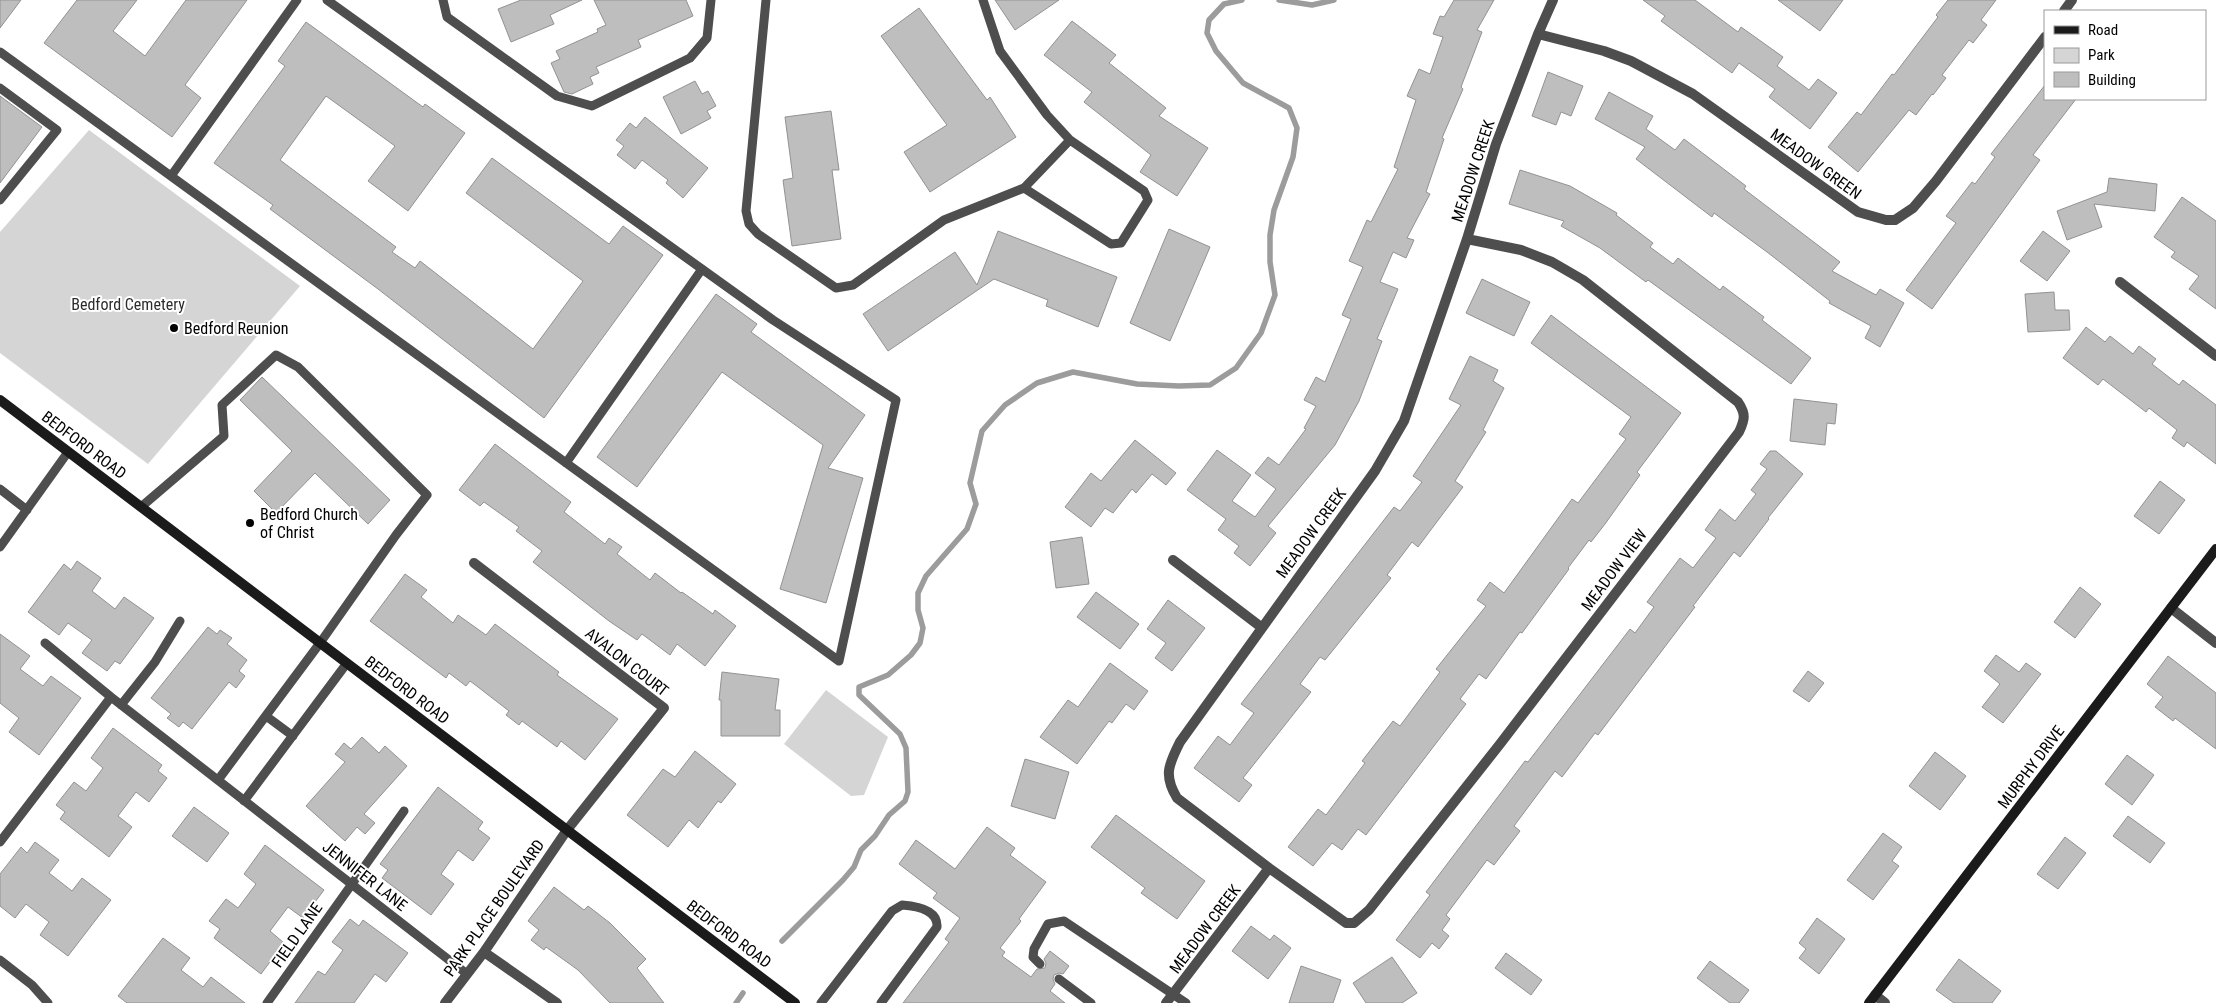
<svg xmlns="http://www.w3.org/2000/svg" width="2216" height="1003" font-family="'Roboto Condensed',sans-serif">
	<style>
		.green { fill: #d5d5d5 }
		.lines { fill: none; stroke-linecap: round; stroke-linejoin: round }
		.stream { stroke: #9c9c9c; stroke-width: 5.5 }
		.building { fill: #bebebe; stroke: #929292 }
		.service { stroke: #4e4e4e; stroke-width: 9 }
		.minor { stroke: #4e4e4e; stroke-width: 10 }
		.secondary { stroke: #1b1b1b; stroke-width: 10 }
		.poi-dot { fill: #000; stroke: #fff; stroke-width: 2 }
		.labels { text-anchor: middle; dominant-baseline: central; stroke-width: 4; stroke-linejoin: round; paint-order: stroke }
		.street-label { font-size: 16px; fill: #000; stroke: #fff }
		.park-label { font-size: 16px; fill: #2c2c2c; stroke: #fff }
		.poi-label { font-size: 16px; fill: #000; stroke: #fff; text-anchor: start }
	</style>
	<rect width="100%" height="100%" fill="#fff"/>
	<path class="green" d="M89 130 300 286 148 464 0 353V232Z
		M826 690 888 737 864 795 851 796 784 744Z"/>
	<g class="lines">
		<path class="stream" d="M1279 0 1312 5 1334 0
			M782 941 843 880 854 867 861 850 875 836 889 815 905 801 908 792 906 748 900 734 859 695V687L888 675 911 655 920 643 923 628 918 610V593L926 576 967 529 976 504 970 483 982 431 1005 405 1037 383 1073 372 1137 384 1179 386 1210 385 1236 368 1261 333 1275 295 1270 262V235L1274 210 1293 157 1297 128 1289 108 1243 83 1216 51 1207 33 1209 20 1224 4 1242 0
			M736 1003 743 993"/>
	</g>
	<path class="building" d="M0 0H21L0 28Z
		M77 0H137L113 31 145 56 186 0H247L185 85 201 98 172 137 44 43Z
		M521 0H582L550 15 554 24 511 42 498 9Z
		M594 0H686L693 16 638 40 641 47 596 67 599 73 590 77 593 84 572 94 564 92 551 63 560 59 556 51 598 32 597 29 606 25Z
		M995 0H1059L1015 30Z
		M1454 0H1494L1477 30 1482 32 1461 87 1463 89 1442 138 1444 139 1426 192 1430 194 1407 238 1414 240 1406 258 1393 252 1380 282 1398 289 1377 339 1382 341 1359 401 1335 445 1268 526 1276 533 1250 566 1234 553 1239 546 1218 530 1226 519 1187 490 1217 450 1251 475 1232 501 1255 517 1276 489 1255 473 1268 457 1279 465 1306 429 1304 428 1316 406 1304 400 1316 377 1325 382 1351 319 1342 315 1363 267 1349 261 1367 220 1371 222 1398 169 1394 167 1416 100 1407 96 1419 69 1430 74 1443 37 1433 34 1440 16 1444 17Z
		M1643 0H1695L1738 32 1741 27 1783 57 1777 66 1809 90 1818 79 1837 93 1810 129 1769 97 1775 89 1739 63 1732 73 1661 21 1665 16Z
		M1778 0H1843L1820 31Z
		M1948 0H1996L1981 20 1987 25 1973 43 1969 40 1942 75 1946 78 1933 95 1932 94 1916 115 1909 110 1858 172 1828 147 1857 112 1861 115 1892 74 1894 75 1938 17 1936 15Z
		M919 8 987 100 990 97 1016 137 930 192 904 152 947 125 881 36Z
		M1072 21 1116 55 1109 63 1166 108 1159 116 1208 148 1177 196 1140 172 1151 155 1084 102 1092 92 1044 55Z
		M306 22 423 107 425 104 465 133 408 211 368 181 395 146 326 96 280 160 396 247 392 252 415 268 420 261 533 349 583 281 466 193 492 158 609 244 623 226 663 255 544 418 378 289 270 209 273 205 214 163 285 66 278 61Z
		M1548 72 1583 86 1571 116 1561 112 1556 125 1532 116Z
		M695 81 702 94 708 91 716 106 707 111 711 118 681 134 663 97Z
		M2045 85V99H2076L2033 155 2040 160 1932 309 1906 290 1956 223 1946 216 1972 182 1975 184 1995 157 1991 154Z
		M1609 92 1653 116 1646 129 1675 150 1684 139 1746 186 1744 189 1840 262 1832 271 1876 295 1880 289 1904 303 1880 347 1865 338 1871 326 1829 303 1830 301 1767 252 1714 213 1712 217 1636 159 1645 147 1595 119Z
		M0 96 42 127 0 183Z
		M831 111 839 170H832L841 239 792 246 783 180 793 178 785 117Z
		M645 117 708 168 683 198 666 183 668 180 642 160 635 169 617 155 624 146 616 140 630 123 636 128Z
		M1520 170 1570 186 1617 213 1616 215 1653 243 1650 247 1673 264 1678 258 1720 290 1723 286 1764 317 1762 320 1811 358 1791 384 1648 280 1646 282 1600 248 1561 226 1564 221 1509 204Z
		M2109 178 2157 184 2155 211 2094 204 2102 227 2067 240 2057 211 2107 192Z
		M2182 197 2216 221V309L2189 289 2199 276 2171 257 2175 252 2154 237Z
		M1169 229 1210 247 1170 341 1130 323Z
		M998 231 1117 277 1098 327 1046 306 1048 300 994 279 888 351 863 314 955 252 977 285Z
		M2043 231 2070 251 2047 281 2020 261Z
		M1482 279 1530 302 1514 336 1466 313Z
		M2054 292 2055 310H2069L2070 330 2028 332 2025 294Z
		M716 294 757 324 751 332 865 415 828 468 863 478 826 603 780 589 823 445 722 372 637 487 597 457Z
		M1551 315 1681 413 1637 472 1640 475 1605 524 1591 542 1589 540 1568 568 1569 569 1522 633 1520 632 1486 679 1479 674 1460 699 1466 704 1366 835 1358 829 1342 850 1332 843 1313 866 1288 847 1318 809 1326 815 1365 763 1362 761 1393 721 1400 726 1440 672 1436 669 1486 606 1477 600 1490 582 1504 593 1572 499 1578 503 1626 439 1619 434 1631 417 1531 343Z
		M2086 327 2105 342 2110 336 2133 354 2139 346 2156 359 2152 364 2179 385 2183 380 2216 405V464L2187 442 2184 447 2172 438 2177 430 2149 408 2146 412 2103 379 2098 385 2063 358Z
		M1470 356 1498 370 1493 381 1504 388 1483 430 1486 432 1455 481 1463 487 1418 547 1412 542 1387 575 1391 578 1325 660 1320 657 1300 684 1311 692 1243 778 1252 785 1239 802 1194 768 1218 736 1230 745 1254 713 1241 704 1394 507 1400 511 1422 482 1413 476 1461 405 1449 399Z
		M262 377 390 500 368 524 315 473 276 513 254 491 292 451 240 400Z
		M1794 399 1837 404 1835 424 1827 423 1825 445 1790 441Z
		M1135 440 1176 473 1166 485 1152 474 1136 493 1132 489 1113 513 1105 508 1091 527 1065 507 1091 473 1101 481Z
		M495 444 571 502 564 512 605 544 609 538 622 547 617 554 650 580 655 573 681 593 682 592 713 614 715 610 736 626 705 666 677 644 670 655 642 634 637 640 609 621 533 562 542 551 516 531 519 527 484 502 480 506 459 490Z
		M1770 451H1776L1803 474 1768 518 1769 519 1740 557 1734 552 1693 606 1695 607 1598 735 1595 733 1562 777 1555 771 1514 826 1520 831 1494 865 1487 860 1446 915 1450 919 1442 930 1449 936 1439 949 1432 943 1420 958 1396 940 1430 895 1426 892 1525 761 1528 762 1630 629 1635 633 1654 607 1647 602 1680 558 1693 568 1716 538 1705 530 1720 509 1735 521 1756 494 1751 490 1767 469 1760 464Z
		M2160 481 2185 500 2159 534 2134 516Z
		M1082 537 1089 584 1056 588 1050 542Z
		M77 561 101 578 92 591 115 609 124 597 154 618 120 664 115 661 107 671 82 653 92 640 68 623 59 635 28 612 64 564 71 570Z
		M405 574 427 590 421 597 453 623 458 615 486 635 495 624 559 672 557 675 618 719 585 760 561 741 557 747 522 721 519 725 506 715 509 711 478 687 470 681 466 686 449 673 446 678 370 621Z
		M2080 587 2101 604 2075 638 2054 622Z
		M1096 592 1139 624 1120 649 1077 617Z
		M1168 600 1205 628 1172 671 1155 658 1166 643 1147 629Z
		M208 627 217 634 220 630 232 638 227 644 247 660 239 671 245 676 236 688 229 682 192 729 183 722 179 727 167 718 171 714 151 698Z
		M0 634 30 656 20 669 43 686 51 676 81 698 39 755 9 732 19 718 0 703Z
		M1996 655 2019 672 2026 663 2041 674 2003 723 1982 707 2000 684 1984 671Z
		M2168 656 2216 693V749L2175 718 2173 721 2155 707 2163 697 2147 684Z
		M1110 663 1148 691 1134 710 1126 704 1112 723 1109 721 1077 764 1040 737 1068 700 1078 707Z
		M1808 671 1824 683 1809 702 1793 691Z
		M722 672 779 679 775 710H780V736H721V700H719Z
		M113 728 162 765 158 771 167 778 149 802 136 792 118 816 132 827 109 857 60 819 65 812 56 805 74 782 86 791 103 768 91 758Z
		M362 737 379 753 385 746 407 766 364 814 375 823 365 834 357 827 345 841 306 806 345 762 335 754 344 743 351 749Z
		M695 751 736 784 721 803 718 801 698 828 689 820 668 847 627 815 663 769 675 777Z
		M1935 752 1966 776 1940 810 1909 786Z
		M2127 755 2154 775 2132 805 2105 784Z
		M1025 759 1069 772 1055 819 1011 806Z
		M438 787 483 822 478 829 490 838 473 861 458 850 441 874 454 884 431 915 382 878 388 870 380 864Z
		M194 807 229 833 207 862 172 836Z
		M1116 815 1205 881 1177 919 1141 893 1145 888 1091 847Z
		M2128 816 2165 843 2150 863 2113 836Z
		M987 827 1015 848 1010 855 1046 882 1019 919 1021 921 1000 948 1005 952 1002 956 1031 977 1037 969 1045 968 1046 963 1044 959 1050 951 1069 966 1063 974 1059 973 1054 975 1053 979 1055 984 1050 991 1065 1003H903L949 942 945 939 960 918 933 898 937 893 899 864 916 840 955 869Z
		M1883 833 1902 847 1892 861 1899 866 1873 900 1847 880Z
		M2065 837 2086 853 2058 889 2037 874Z
		M35 842 59 860 49 873 72 891 82 878 111 900 68 956 40 935 49 922 26 904 15 918 0 906V874L21 847 27 853Z
		M265 845 324 890 303 918 288 907 270 931 284 943 261 974 214 938 220 929 209 921 226 899 238 908 256 884 244 874Z
		M554 887 584 910 588 906 610 923 646 959 637 968 664 1003H610L578 970 546 947 544 950 531 940 539 930 528 921Z
		M1817 918 1845 939 1819 974 1799 958 1806 949 1799 943Z
		M350 919 359 926 363 920 408 953 386 982 375 974 354 1003H295L318 971 325 975 343 950 332 942Z
		M1251 926 1270 940 1274 935 1291 948 1268 979 1232 951Z
		M163 938 190 958 181 970 203 987 211 977 245 1003H127L118 996Z
		M1506 953 1542 980 1531 995 1495 968Z
		M1392 957 1417 993 1402 1003H1366L1353 983Z
		M1959 959 2001 991 1992 1003H1954L1936 990Z
		M1710 961 1749 990 1739 1003H1730L1697 978Z
		M1301 966 1341 980 1333 1003H1289Z"/>
	<g class="lines">
		<path class="service" d="M443 0 447 17 557 96 592 106 690 58 707 38 711 0
			M766 0 746 211 749 224 758 234 836 288 853 285 944 220 1024 188 1111 244 1121 243 1148 200 1144 191 1070 140 1047 115 1000 51 983 0
			M0 52 839 661 896 400 773 320 327 0
			M0 88 57 130 0 200
			M171 176 297 0
			M1024 188 1070 140
			M566 463 702 269
			M0 489 27 510
			M141 507 224 436 222 405 276 355 298 367 427 495 396 535 320 643 218 780
			M0 547 68 452
			M45 643 111 697 467 974
			M121 705 155 662 180 621
			M266 716 293 736
			M244 801 347 663
			M0 842 111 697
			M0 960 32 985 48 1003
			M1040 964 1033 957 1034 949 1048 924 1064 921 1186 1003
			M1059 979 1091 1003
			M267 1003 404 811
			M821 1003 892 911 902 905C916 906 938 909 937 927L881 1003"/>
		<path class="minor" d="M2064 11 2072 0
			M1538 34 1604 51 1631 61 1693 94 1858 212 1886 220H1895L1913 208 1936 181 2045 37
			M1467 239 1521 250 1552 262 1583 280 1738 402C1746 414 1745 419 1739 432L1500 744 1369 910 1354 923H1346L1269 868 1177 798C1163 775 1169 764 1180 742L1375 471 1404 421 1467 239 1496 144 1538 34 1553 0
			M2120 282 2216 356
			M1173 560 1261 627
			M2171 608 2216 643
			M484 952 557 1003
			M1875 995 1885 1003
			M445 1003 484 952 567 830 664 708 474 563
			M1166 1003 1269 868"/>
		<path class="secondary" d="M0 400 795 1003
			M1869 1003 2216 549"/>
	</g>
	<g class="poi-dot">
		<circle cx="174" cy="328" r="5"/>
		<circle cx="250" cy="523" r="5"/>
	</g>
	<g class="labels">
		<g class="street-label">
			<text transform="translate(1816 164) rotate(36)">MEADOW GREEN</text>
			<text transform="translate(1473 171) rotate(-72)">MEADOW CREEK</text>
			<text transform="translate(84 445) rotate(37)">BEDFORD ROAD</text>
			<text transform="translate(1311 533) rotate(-54)">MEADOW CREEK</text>
			<text transform="translate(1614 570) rotate(-53)">MEADOW VIEW</text>
			<text transform="translate(627 662) rotate(38)">AVALON COURT</text>
			<text transform="translate(407 690) rotate(37)">BEDFORD ROAD</text>
			<text transform="translate(2031 767) rotate(-53)">MURPHY DRIVE</text>
			<text transform="translate(365 876) rotate(38)">JENNIFER LANE</text>
			<text transform="translate(494 908) rotate(-55)">PARK PLACE BOULEVARD</text>
			<text transform="translate(1205 929) rotate(-53)">MEADOW CREEK</text>
			<text transform="translate(729 934) rotate(37)">BEDFORD ROAD</text>
			<text transform="translate(297 935) rotate(-55)">FIELD LANE</text>
		</g>
		<g class="park-label">
			<text x="128" y="304">Bedford Cemetery</text>
		</g>
		<g class="poi-label">
			<text x="184" y="328">Bedford Reunion</text>
			<text x="260" y="514">Bedford Church<tspan x="260" dy="18">of Christ</tspan></text>
		</g>
	</g>
	<rect x="2044" y="10" width="162" height="90" fill="#ffffff" stroke="#999999"/>
	<rect x="2054" y="26" width="25" height="8" fill="#1b1b1b" stroke="#999999"/>
	<text x="2088" y="35" font-size="15" fill="#000000">Road</text>
	<rect x="2054" y="48" width="25" height="15" fill="#d5d5d5" stroke="#999999"/>
	<text x="2088" y="60" font-size="15" fill="#000000">Park</text>
	<rect x="2054" y="72" width="25" height="15" fill="#bebebe" stroke="#999999"/>
	<text x="2088" y="85" font-size="15" fill="#000000">Building</text>
</svg>
